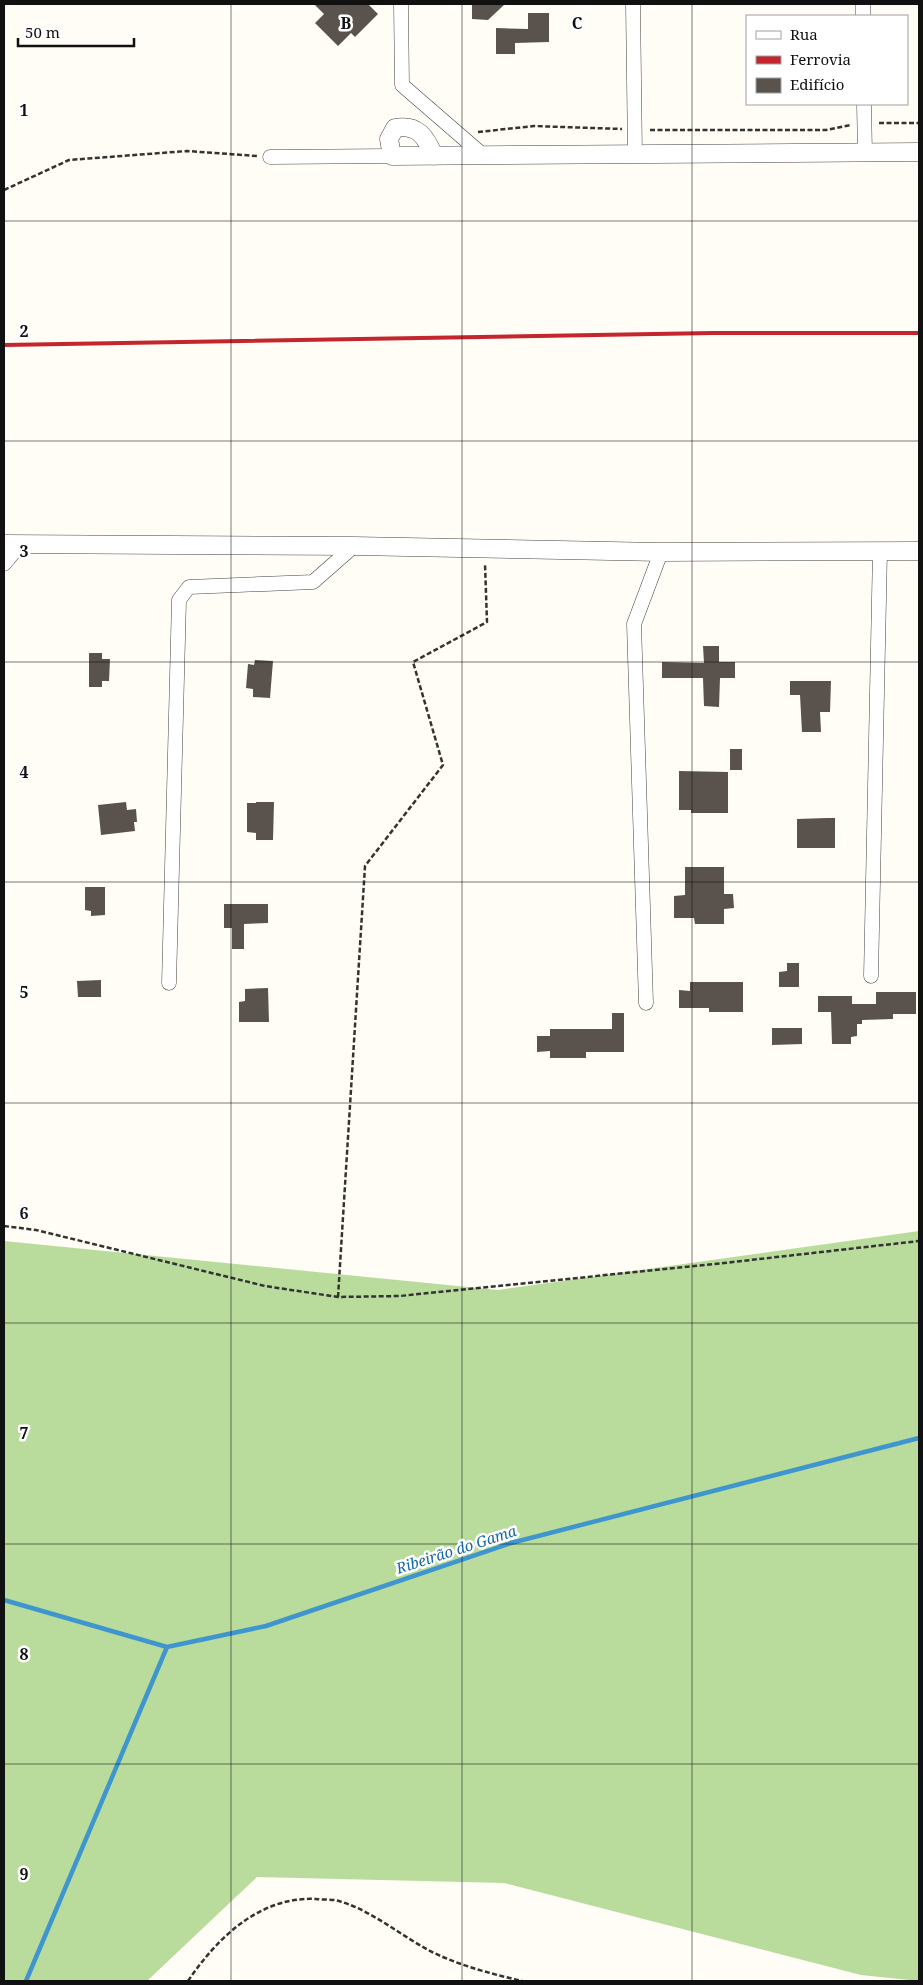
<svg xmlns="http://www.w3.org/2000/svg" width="923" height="1985" font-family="'Noto Serif',serif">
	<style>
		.forest { fill: #b9dc9c }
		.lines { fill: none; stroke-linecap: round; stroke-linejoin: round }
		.stream { stroke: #3f96cf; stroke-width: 4.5 }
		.building { fill: #5a524d }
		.minor-casing { stroke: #444; stroke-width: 15 }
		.tertiary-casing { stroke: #444; stroke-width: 19 }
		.path { stroke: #333; stroke-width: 2.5; stroke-dasharray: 5 2.5; stroke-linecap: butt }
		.minor { stroke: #fff; stroke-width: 14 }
		.tertiary { stroke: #fff; stroke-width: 18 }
		.rail { stroke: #c4262e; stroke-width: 4 }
		.grid { fill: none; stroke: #111; stroke-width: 1; stroke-opacity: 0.55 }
		.labels { text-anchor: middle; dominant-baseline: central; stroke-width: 5; stroke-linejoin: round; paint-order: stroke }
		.water-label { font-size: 15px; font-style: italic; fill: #1768a6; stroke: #fff }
		.grid-label { font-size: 16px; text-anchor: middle; font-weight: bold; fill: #111; stroke: #fff; stroke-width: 5; stroke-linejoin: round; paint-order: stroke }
	</style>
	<rect width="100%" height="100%" fill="#fffdf5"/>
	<path class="forest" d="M919 1231V1981L861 1975 504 1883 257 1877 147 1981H4V1241L498 1290Z"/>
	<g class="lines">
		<path class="stream" d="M4 1600 167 1647 266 1626 511 1543 919 1438
			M26 1981 167 1647"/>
	</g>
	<path class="building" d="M314 4H368L378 14 355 37 351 33 338 46 315 23 324 14Z
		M472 4H505L488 20 472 19Z
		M528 13H549V42L515 43V54H496V28L528 29Z
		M703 646H719V662H735V678H720L719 707 704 706 703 678H662V662L704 663Z
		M89 653H102V659H110L109 681H102V687H89Z
		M255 660 273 661 270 698 253 697V689L246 688 248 664 254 665Z
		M790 681H831L830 712H820L821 732H802L800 695H790Z
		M730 749H742V770H730Z
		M679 771 728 772V813H691V810H679Z
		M126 802 127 810 136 809 137 822H134L135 831 101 835 98 805Z
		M256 802H274L273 840H256V833L247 832V803H256Z
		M827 818H835V848H797V819Z
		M685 867H724V894H733L734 908 724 909V924H695L694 918H674V896L685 895Z
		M85 887H105V915L91 916V911L85 910Z
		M224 904H268V923L244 924V949H232V928H224Z
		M787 963H799V987H779V972L787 971Z
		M101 980V997H78L77 981Z
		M690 982H743V1012H709V1008H679V990L690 991Z
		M268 988 269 1022H239V1002L245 1001V989Z
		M876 992H916V1014H893V1019L862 1020V1024H857V1036L851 1037V1044H832L831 1012H818V996H852V1004H876Z
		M612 1013H624V1052H586V1058H550V1051L537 1052V1036H550V1029H612Z
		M772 1028H802V1044L772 1045Z"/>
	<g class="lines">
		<g class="minor-casing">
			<path id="minor" d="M401 4 402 85 484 156
				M633 4 635 155
				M863 4V16
				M864 104 865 153
				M270 157 392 156
				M4 564 21 544
				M871 976 880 551
				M169 983 179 600 189 587 313 582 354 546
				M646 1003 634 624 661 552"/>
		</g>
		<g class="tertiary-casing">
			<path id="tertiary" d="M434 156C426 137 418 124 395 128L389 139 392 156 919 152
				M4 544 354 546 661 552 919 551"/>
		</g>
		<path class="path" d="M879 123H919
			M650 130H826L851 125
			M478 132 534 126 622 129
			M4 190 69 160 187 151 257 156
			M4 1226 36 1230 265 1286 338 1297 400 1296 724 1263 919 1241
			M338 1297 365 866 443 765 413 662 487 622 485 564
			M188 1981C217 1938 260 1896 316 1899 323 1900 332 1899 339 1901 373 1911 401 1936 432 1952 461 1966 492 1974 522 1981"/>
		<use href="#minor" class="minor"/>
		<use href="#tertiary" class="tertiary"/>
		<path class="rail" d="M4 345 713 333H919"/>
	</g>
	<path class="grid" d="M231 4V1981M462 4V1981M692 4V1981M4 221H919M4 441H919M4 662H919M4 882H919M4 1103H919M4 1323H919M4 1544H919M4 1764H919"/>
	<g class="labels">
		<g class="water-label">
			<text transform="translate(456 1549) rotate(-18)">Ribeirão do Gama</text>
		</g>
	</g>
	<g class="grid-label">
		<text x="346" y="29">B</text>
		<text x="577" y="29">C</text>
		<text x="24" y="116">1</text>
		<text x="24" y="337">2</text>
		<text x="24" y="557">3</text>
		<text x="24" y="778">4</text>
		<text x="24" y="998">5</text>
		<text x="24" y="1219">6</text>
		<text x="24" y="1439">7</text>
		<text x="24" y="1660">8</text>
		<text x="24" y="1880">9</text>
	</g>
	<rect width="923" height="1985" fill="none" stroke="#111111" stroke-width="10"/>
	<rect x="746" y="15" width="162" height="90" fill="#ffffff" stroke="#a0a0a0"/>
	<rect x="756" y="31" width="25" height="8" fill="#ffffff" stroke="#a0a0a0"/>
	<text x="790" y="40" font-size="15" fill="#111111">Rua</text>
	<rect x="756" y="56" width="25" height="8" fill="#c4262e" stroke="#a0a0a0"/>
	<text x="790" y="65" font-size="15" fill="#111111">Ferrovia</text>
	<rect x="756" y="78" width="25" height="15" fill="#5a524d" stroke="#a0a0a0"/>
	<text x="790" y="90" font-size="15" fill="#111111">Edifício</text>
	<path d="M18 38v8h116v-8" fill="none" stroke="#111111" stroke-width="2.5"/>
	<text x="25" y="38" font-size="15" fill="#111111" stroke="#ffffff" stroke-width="4" paint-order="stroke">50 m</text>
</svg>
